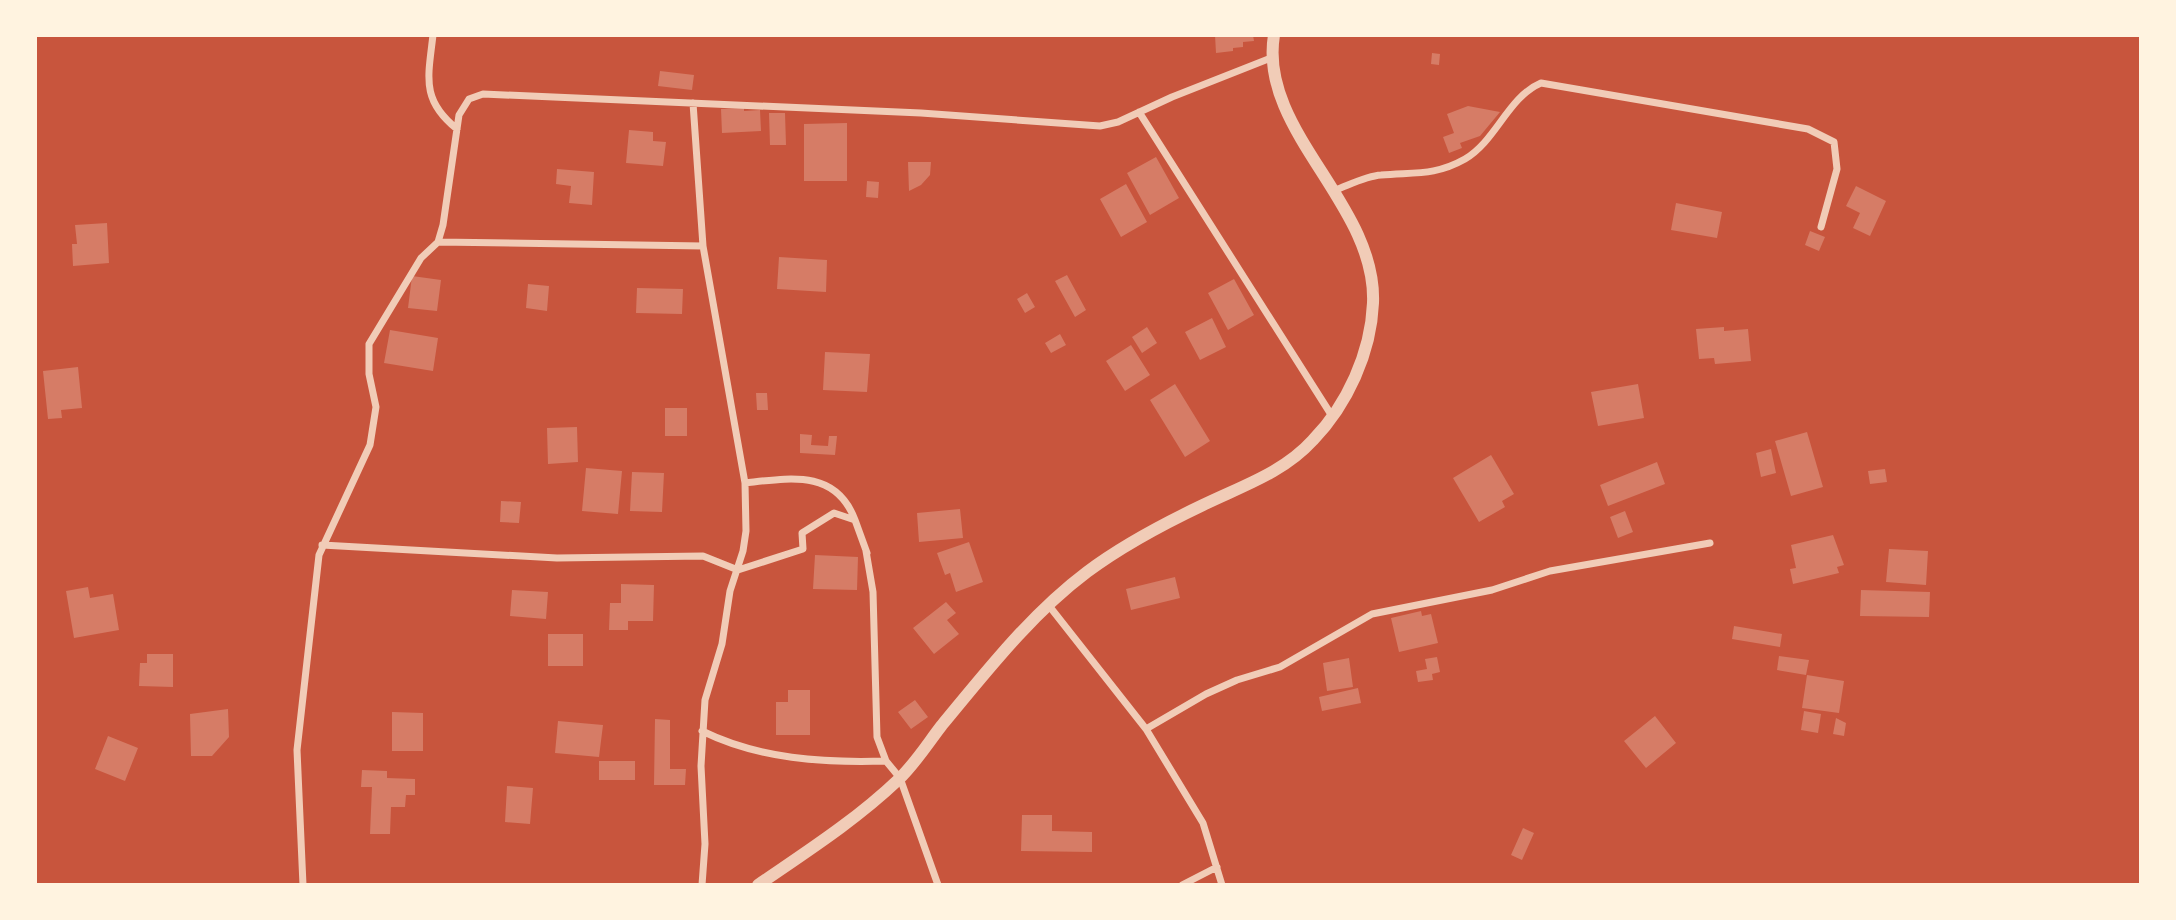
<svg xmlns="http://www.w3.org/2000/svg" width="2176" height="920" font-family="'Playfair Display',serif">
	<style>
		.building { fill: #d67c66 }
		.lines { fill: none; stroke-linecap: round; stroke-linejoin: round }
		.minor { stroke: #f1ccb7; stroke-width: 7 }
		.tertiary { stroke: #f1ccb7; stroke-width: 12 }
	</style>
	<rect width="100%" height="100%" fill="#c8553d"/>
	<path class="building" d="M1215 35H1253L1254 41 1243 42V47L1233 48V51L1216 53Z
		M1432 53 1440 54 1439 65 1431 64Z
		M660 71 694 75 692 90 658 86Z
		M1468 106 1500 112 1480 136 1460 143 1462 148 1449 153 1443 137 1454 133 1447 114Z
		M744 108V111L760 110 761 131 722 133 721 109Z
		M769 113H785L786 145H770Z
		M847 123V181H804V124Z
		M629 130 653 132V141L666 142 663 166 626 163Z
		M1156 157 1179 198 1150 215 1127 173Z
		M908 162H931L930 175 921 185 909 191Z
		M557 169 594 172 592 205 569 203 571 186 556 184Z
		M867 181 879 182 878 198 866 197Z
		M1126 184 1147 222 1121 237 1100 199Z
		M1856 186 1886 201 1870 236 1853 228 1860 213 1846 206Z
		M1676 203 1722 212 1717 238 1671 230Z
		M107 223 109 263 73 266 72 244H77L75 225Z
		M1810 231 1825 237 1819 251 1805 245Z
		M779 257 827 260 826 292 777 289Z
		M1067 275 1086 310 1075 317 1055 281Z
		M412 276 441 280 437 311 408 308Z
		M1234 279 1254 315 1228 330 1208 293Z
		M528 284 549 286 547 311 526 308Z
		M637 288 683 289 682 314 636 313Z
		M1027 293 1035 307 1025 313 1017 299Z
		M1212 318 1226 347 1200 360 1185 332Z
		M1147 327 1157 343 1142 353 1132 337Z
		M1724 327V331L1748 329 1751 361 1715 364 1714 358 1699 359 1696 329Z
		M390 330 438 338 433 371 384 363Z
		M1060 334 1066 345 1051 353 1045 343Z
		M1131 345 1150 375 1125 391 1106 361Z
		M825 352 870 354 867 392 823 390Z
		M78 367 82 408 61 410 62 418 48 419 43 371Z
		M1175 384 1210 441 1185 457 1150 400Z
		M1638 384 1644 418 1598 426 1591 392Z
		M756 393H767L768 410H757Z
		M665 408H687V436H665Z
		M577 427 578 462 548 464 547 428Z
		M1807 432 1823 487 1791 496 1775 441Z
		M800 434 812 435 811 445 828 446 829 436H837L835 455 800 453Z
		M1771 449 1776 473 1761 477 1756 453Z
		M1491 455 1514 494 1502 501 1505 507 1479 522 1453 478Z
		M1657 462 1665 484 1608 506 1600 485Z
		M586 468 622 471 618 514 582 511Z
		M1885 469 1887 482 1870 484 1868 471Z
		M632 472 664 473 662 512 630 511Z
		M501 501 521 502 519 523 500 522Z
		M960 509 963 538 919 542 917 513Z
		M1625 511 1633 532 1618 538 1610 517Z
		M1833 535 1844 565 1837 567 1839 573 1793 584 1790 569 1796 568 1791 545Z
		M969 542 983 582 956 592 950 573 945 575 937 553Z
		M1889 549 1928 551 1926 585 1886 582Z
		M815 555 858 557 857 590 813 589Z
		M1175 577 1180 598 1131 610 1126 589Z
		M621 584 654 585 653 621H628V630H609L610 603H621Z
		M88 587 90 598 113 594 119 630 74 638 66 591Z
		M512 590 548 592 546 619 510 616Z
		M1861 590 1930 592 1929 617 1860 616Z
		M946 602 956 613 947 620 959 634 934 654 913 628Z
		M1421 611 1422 616 1431 614 1438 643 1399 652 1391 618Z
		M1734 626 1782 634 1780 647 1732 639Z
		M548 634H583V666H548Z
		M147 654H173V687L139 686 140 663H147Z
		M1779 656 1809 660 1806 675 1777 670Z
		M1437 657 1440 672 1432 674 1433 680 1418 682 1416 671 1427 669 1425 659Z
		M1349 658 1353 687 1327 691 1323 663Z
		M1807 675 1844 681 1839 713 1802 708Z
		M1358 688 1361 703 1322 711 1319 697Z
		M788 690H810V735H776V702H788Z
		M915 700 928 717 911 729 898 712Z
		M228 709 229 737 212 756H191L190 714Z
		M1804 711 1821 714 1818 733 1801 730Z
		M392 712 423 713V751H392Z
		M1655 716 1676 743 1646 768 1624 741Z
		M1836 718 1846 723 1844 736 1833 734Z
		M655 719 670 720V769H686L685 785H654Z
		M558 721 603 725 599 757 555 753Z
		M108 736 138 748 125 781 95 769Z
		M599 761H635V780H599Z
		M362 770 387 771V778L415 779V795H406L405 807H391L390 834H370L372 787H361Z
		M507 786 533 788 530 824 505 822Z
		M1022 815H1052V831L1092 832V852L1021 851Z
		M1523 828 1534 833 1522 860 1511 855Z"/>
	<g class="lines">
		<path class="minor" d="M433 35C428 78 421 100 457 129
			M693 103 703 246 745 483 746 531 743 551 730 591 722 644 705 700 701 766 705 844 702 885
			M1139 112 1332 416
			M1335 190C1349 185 1366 176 1381 175 1414 172 1435 176 1465 159 1496 141 1508 97 1541 83L1808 129 1834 142 1837 169 1821 227
			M438 242 703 246
			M745 483C790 478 836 469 855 520
			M322 545 557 558 703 556 738 570 803 549 802 533 834 513 855 520 867 553
			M866 551 873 592 877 737 886 761 900 778 938 885
			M1050 607 1146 729 1203 823 1222 885
			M1146 729 1206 694 1237 680 1280 667 1372 614 1492 590 1550 571 1710 543
			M702 731C759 759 823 763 886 761
			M303 885 297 750 319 555 370 445 376 407 369 374V344L421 258 438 242 443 225 459 115 469 99 483 94 921 113 1100 126 1118 122 1172 97 1271 58
			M1182 885 1217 867"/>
		<path class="tertiary" d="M758 885C806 852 856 820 898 780 915 764 928 743 942 725 986 672 1031 614 1087 572 1123 545 1163 524 1203 505 1242 486 1283 473 1313 440 1347 405 1371 353 1373 303 1377 204 1258 131 1274 35"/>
	</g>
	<rect width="2176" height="920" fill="none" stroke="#fff3e0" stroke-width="74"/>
</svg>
